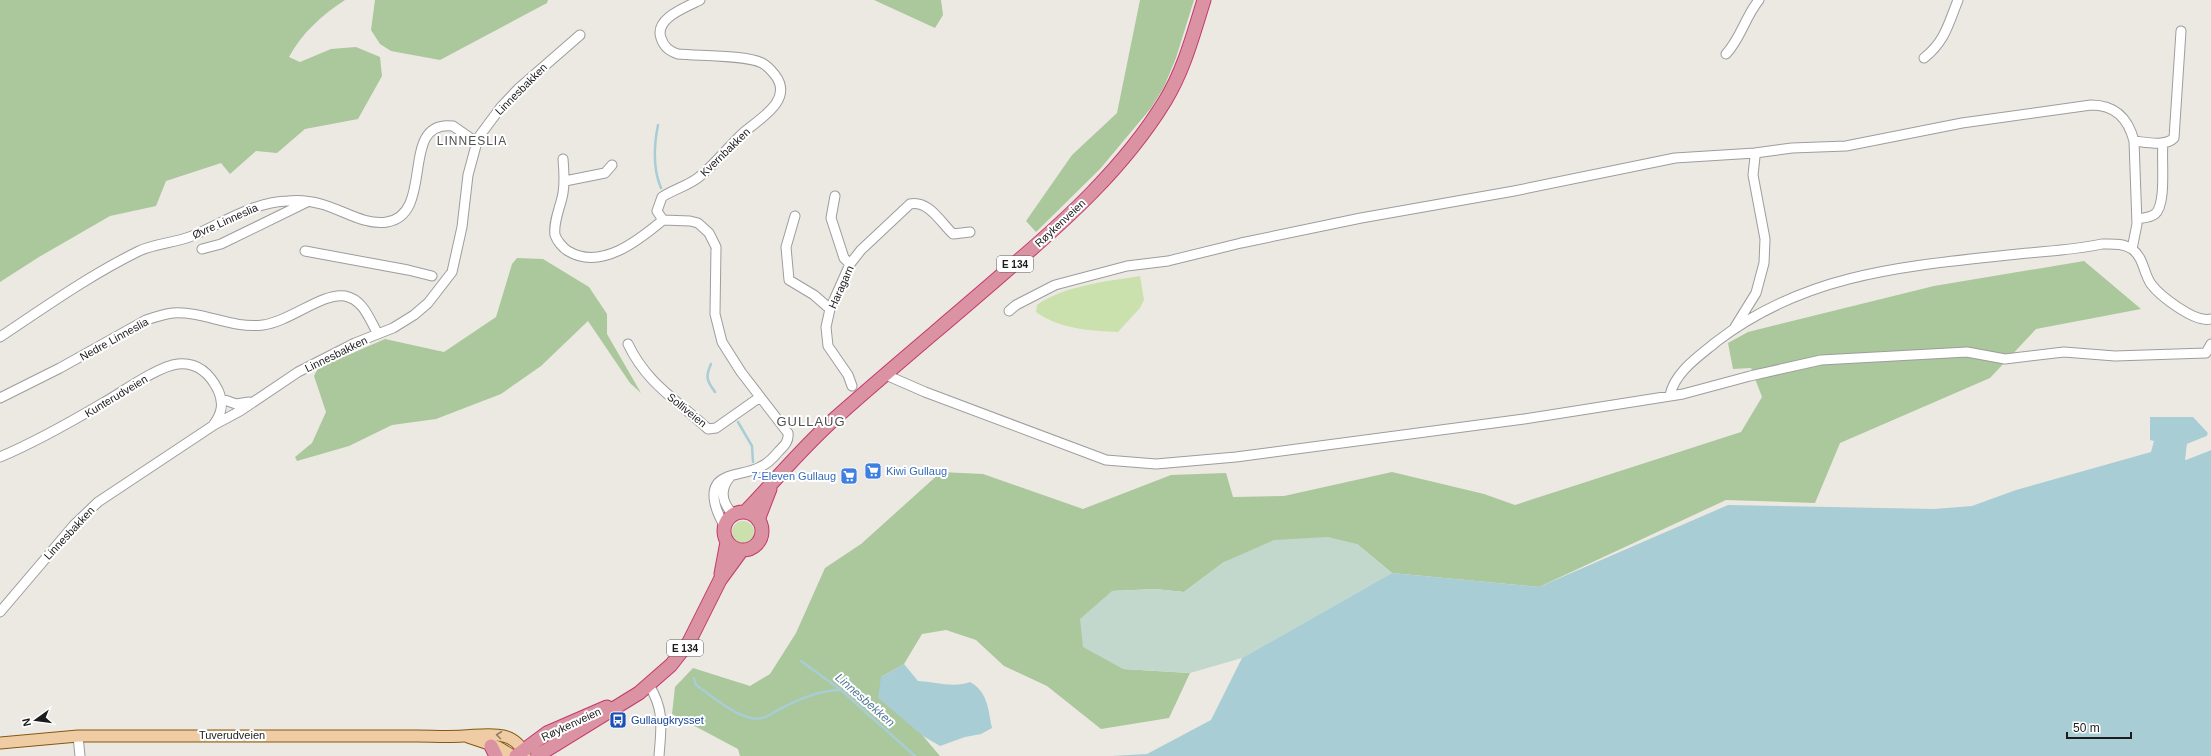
<svg xmlns="http://www.w3.org/2000/svg" width="2211" height="756" font-family="Helvetica,sans-serif">
	<style>
		.grass { fill: #cae1ae }
		.forest { fill: #abc79c }
		.wetland { fill: #c2d8cd }
		.water { fill: #a8cdd5 }
		.pier { fill: #ece9e3 }
		.lines { fill: none; stroke-linecap: round; stroke-linejoin: round }
		.stream { stroke: #a8cdd5; stroke-width: 2.5 }
		.minor-casing { stroke: #9d9d9d; stroke-width: 11 }
		.major-casing { stroke: #835811; stroke-width: 13 }
		.highway-casing { stroke: #c3386e; stroke-width: 15 }
		.minor { stroke: #fff; stroke-width: 9 }
		.major { stroke: #f0cca4; stroke-width: 11 }
		.highway { stroke: #db93a4; stroke-width: 13 }
		.oneway { stroke: #917d67 }
		.labels { text-anchor: middle; dominant-baseline: central; stroke-width: 4; stroke-linejoin: round; paint-order: stroke }
		.shield { fill: #fff; stroke: #606060; stroke-width: 1 }
		.shield-label { font-size: 10px; font-weight: bold; fill: #1c1c1c }
		.street-label { font-size: 11px; fill: #1c1c1c; stroke: #fff }
		.shop-label { font-size: 11px; fill: #366cbe; stroke: #fff; text-anchor: start }
		.transit-label { font-size: 11px; fill: #164399; stroke: #fff; text-anchor: start }
		.neighbourhood-label { font-size: 12px; letter-spacing: 1px; fill: #4f4f4f; stroke: #fff }
		.water-label { font-size: 12px; font-style: italic; fill: #517999; stroke: #fff }
		.quarter-label { font-size: 13px; letter-spacing: 1px; fill: #4f4f4f; stroke: #fff }
	</style>
	<rect width="100%" height="100%" fill="#ece9e3"/>
	<path class="grass" d="M1140 276 1144 300 1140 308 1118 332C1091 331 1059 329 1036 312L1037 305C1063 286 1108 281 1140 276Z
		M732 532a11 11 0 1 1 22 0a11 11 0 1 1-22 0Z"/>
	<path class="forest" d="M0 0H345C322 15 302 33 289 57L300 62 331 49 356 47 380 57 382 76 358 119 305 129 277 153 256 151 230 174 221 163 166 181 156 206 110 216 39 257 0 282Z
		M375 0H548L547 3 440 60 391 51 380 44 371 30Z
		M874 0H941L943 15 935 28Z
		M1140 0H1194L1176 58 1164 87 1151 108 1100 169 1036 232 1026 221 1072 155 1117 113Z
		M517 258 543 259 589 287 607 314V334L641 393 630 383 588 321 541 366 501 394 436 419 392 425 349 446 297 461 295 457 312 443 326 412 314 376 318 368 385 339 444 352 496 317 512 264Z
		M2084 261 2141 309 2036 329 1990 378 1840 443 1815 503 1726 500 1539 587 1392 573 1357 544 1224 562 1184 592 1155 589 1112 591 1123 669 1190 673 1169 718 1101 729 1047 686 1004 666 976 640 946 630 922 634 904 664 881 677 923 736 940 756H740L738 749 672 714 675 687 693 668 750 686 770 674 796 633 825 568 861 544 941 472 983 474 1083 509 1171 475 1226 473 1233 497 1284 496 1392 472 1484 494 1515 505 1741 432 1762 397 1751 368 1733 369 1728 343 1748 332 1934 286Z"/>
	<path class="wetland" d="M1328 537 1357 544 1392 573 1242 658 1190 673 1123 669 1083 647 1080 619 1112 591 1155 589 1184 592 1224 562 1274 540Z"/>
	<path class="water" d="M2150 417H2193L2208 433 2207 436 2187 444 2186 460 2211 450V756H1111L1147 754 1211 720 1242 658 1392 573 1539 587 1728 505 1934 509 1972 506 2016 490 2151 452 2154 441 2150 440Z
		M904 664 918 681C935 682 954 688 970 682 988 692 988 709 992 728L981 734 965 737 940 746 923 736 878 698 881 677Z"/>
	<path class="pier" d="M2207 429 2210 433 2208 437 2189 446 2188 457 2211 448V450L2185 460 2187 444 2207 436 2208 433Z"/>
	<g class="lines">
		<path class="stream" d="M658 125C654 145 653 169 661 188
			M711 364C705 377 707 381 715 392
			M738 422 752 446 753 462
			M801 661 841 690 915 756
			M694 678 696 685C712 696 732 714 751 718 765 721 771 713 782 708 799 699 822 690 841 690"/>
		<g class="minor-casing">
			<path id="minor" d="M700 0C687 7 654 18 661 38 664 47 669 51 678 54 699 56 746 55 762 63 768 66 771 70 775 75 795 101 757 120 742 134 727 148 715 164 699 177 688 186 674 189 662 197L657 211 663 220 690 221 698 223 709 233 716 247 715 314 722 342 741 372 788 433C789 441 785 445 779 451 774 457 768 464 760 467 749 473 736 473 725 478 705 487 717 513 724 525
				M1726 54C1741 38 1745 17 1759 0
				M1924 58C1945 41 1948 25 1958 0
				M2134 141C2145 142 2165 147 2174 138L2181 31
				M563 159C564 170 565 181 563 193 561 206 553 221 555 235 557 241 563 248 568 251 601 271 639 240 663 220
				M565 181 605 173 612 165
				M835 196 831 218 844 258 850 264
				M795 216 786 247 789 280 814 295 830 309
				M2137 219C2142 218 2150 218 2155 214 2167 204 2161 159 2163 143
				M202 249 221 244 307 202
				M305 251 408 270 432 276
				M1009 311 1016 305 1055 285 1127 266 1168 261 1241 243 1361 218 1514 191 1675 158 1755 153 1792 148 1846 146 1962 123 2091 105C2115 105 2128 118 2134 141L2137 224 2132 249
				M1735 327 1756 293 1764 263 1765 239 1753 175 1755 157
				M0 337C45 307 90 275 139 251 156 243 175 243 192 236 223 223 253 202 288 201 298 200 310 201 321 204 341 209 365 226 387 222 436 214 398 119 453 126L476 142
				M628 344C647 384 677 400 708 429L716 428 760 397
				M886 375 925 392 1106 460 1156 464 1236 457 1524 419 1683 394 1750 376 1821 360 1967 352 2005 359 2064 352 2115 356 2206 353 2211 344
				M852 386 848 375 828 346 826 327 830 309 850 264 861 250 910 204C929 200 941 223 953 234L970 232
				M1670 395C1675 372 1698 357 1716 342 1807 272 1908 266 2018 254 2046 251 2075 250 2102 244 2113 244 2123 243 2132 249 2144 258 2143 272 2151 284 2160 296 2195 323 2210 319
				M0 398 60 368 146 320C155 317 164 314 173 313 204 311 231 329 263 325 289 322 323 292 345 296 364 300 369 319 378 334
				M222 399 236 404 249 402
				M0 457C36 442 69 423 103 403 121 393 158 366 178 364 198 362 210 374 218 390 224 403 222 413 214 424
				M730 477C719 490 722 503 733 514
				M0 612 74 525 98 502 214 425 240 411 298 372 355 343 393 328 414 315 428 303 452 272 462 227 468 175 478 138 501 107 518 89 580 35
				M649 685C665 711 661 728 659 756
				M78 736 80 756"/>
		</g>
		<g class="major-casing">
			<path id="major" d="M468 737 498 747 513 756
				M0 743 78 736H417C432 736 448 737 463 736 487 735 515 728 525 756"/>
		</g>
		<g class="highway-casing">
			<path id="highway" d="M745 512C777 479 805 444 840 414 894 366 950 320 1005 272 1064 222 1124 168 1165 101 1184 70 1193 35 1204 0
				M724 531a19 19 0 1 1 38 0a19 19 0 1 1-38 0Z
				M758 520 770 489
				M721 574 727 542
				M491 746 496 756
				M516 756 547 733 607 707
				M537 756 639 693 671 665 689 642 720 580 742 550"/>
		</g>
		<use href="#minor" class="minor"/>
		<use href="#major" class="major"/>
		<use href="#highway" class="highway"/>
	</g>
	<defs><path id="oneway-chevron" d="M-2-3.5L2.5 0L-2 3.5" fill="none" stroke-width="1.6" stroke-linecap="round" stroke-linejoin="round"/></defs>
	<use class="oneway" href="#oneway-chevron" transform="translate(499 735) rotate(-173)"/>
	<defs>
		<g id="supermarket-square" transform="scale(0.9)"><rect x="-9" y="-9" width="18" height="18" rx="4" fill="#3f7fe0" stroke="#fff"/><path d="M-6-5.5h2.5l.6 2H6L4.5 2H-2.5L-4.4-4H-6ZM-1.5 3.2a1.3 1.3 0 1 0 .1 0ZM3 3.2a1.3 1.3 0 1 0 .1 0Z" fill="#fff"/></g>
		<g id="bus-square" transform="scale(0.9)"><rect x="-9" y="-9" width="18" height="18" rx="4" fill="#1a4fb4" stroke="#fff"/><path d="M-5-6H5V4H4V6H2V4H-2V6H-4V4H-5ZM-3.5-4V0h7V-4ZM-3.5 1.2v1.5H-2V1.2ZM2 1.2v1.5H3.5V1.2Z" fill="#fff"/></g>
	</defs>
	<g fill-rule="evenodd">
		<use href="#supermarket-square" x="873" y="471"/>
		<use href="#supermarket-square" x="849" y="476"/>
		<use href="#bus-square" x="618" y="720"/>
	</g>
	<g class="labels">
		<g class="shield">
			<rect x="997" y="256" width="36" height="16" rx="3"/>
			<rect x="667" y="640" width="36" height="16" rx="3"/>
		</g>
		<g class="shield-label">
			<text x="1015" y="264">E 134</text>
			<text x="685" y="648">E 134</text>
		</g>
		<g class="street-label">
			<text transform="translate(521 89) rotate(-45)">Linnesbakken</text>
			<text transform="translate(725 152) rotate(-44)">Kvernbakken</text>
			<text transform="translate(225 221) rotate(-24)">Øvre Linneslia</text>
			<text transform="translate(1060 223) rotate(-43)">Røykenveien</text>
			<text transform="translate(841 287) rotate(-66)">Haragarn</text>
			<text transform="translate(114 339) rotate(-29)">Nedre Linneslia</text>
			<text transform="translate(336 354) rotate(-26)">Linnesbakken</text>
			<text transform="translate(116 396) rotate(-31)">Kunterudveien</text>
			<text transform="translate(687 410) rotate(39)">Solliveien</text>
			<text transform="translate(69 533) rotate(-47)">Linnesbakken</text>
			<text transform="translate(571 724) rotate(-25)">Røykenveien</text>
			<text x="232" y="735">Tuverudveien</text>
		</g>
		<g class="shop-label">
			<text x="886" y="471">Kiwi Gullaug</text>
			<text x="836" y="476" text-anchor="end">7-Eleven Gullaug</text>
		</g>
		<g class="transit-label">
			<text x="631" y="720">Gullaugkrysset</text>
		</g>
		<g class="neighbourhood-label">
			<text x="472" y="141">LINNESLIA</text>
		</g>
		<g class="water-label">
			<text transform="translate(865 700) rotate(41)">Linnesbekken</text>
		</g>
		<g class="quarter-label">
			<text x="811" y="421">GULLAUG</text>
		</g>
	</g>
	<g transform="translate(36 720) rotate(256)" stroke="#ffffff" stroke-width="3" paint-order="stroke">
	<path d="M0-3L7 15L0 10L-7 15Z" fill="#1c1c1c"/>
	<text y="-6" font-size="11" font-weight="bold" text-anchor="middle" fill="#1c1c1c">N</text>
	</g>
	<path d="M2067 732v6h64v-6" fill="none" stroke="#1c1c1c" stroke-width="2"/>
	<text x="2073" y="732" font-size="12" fill="#1c1c1c" stroke="#ffffff" stroke-width="3" paint-order="stroke">50 m</text>
</svg>
